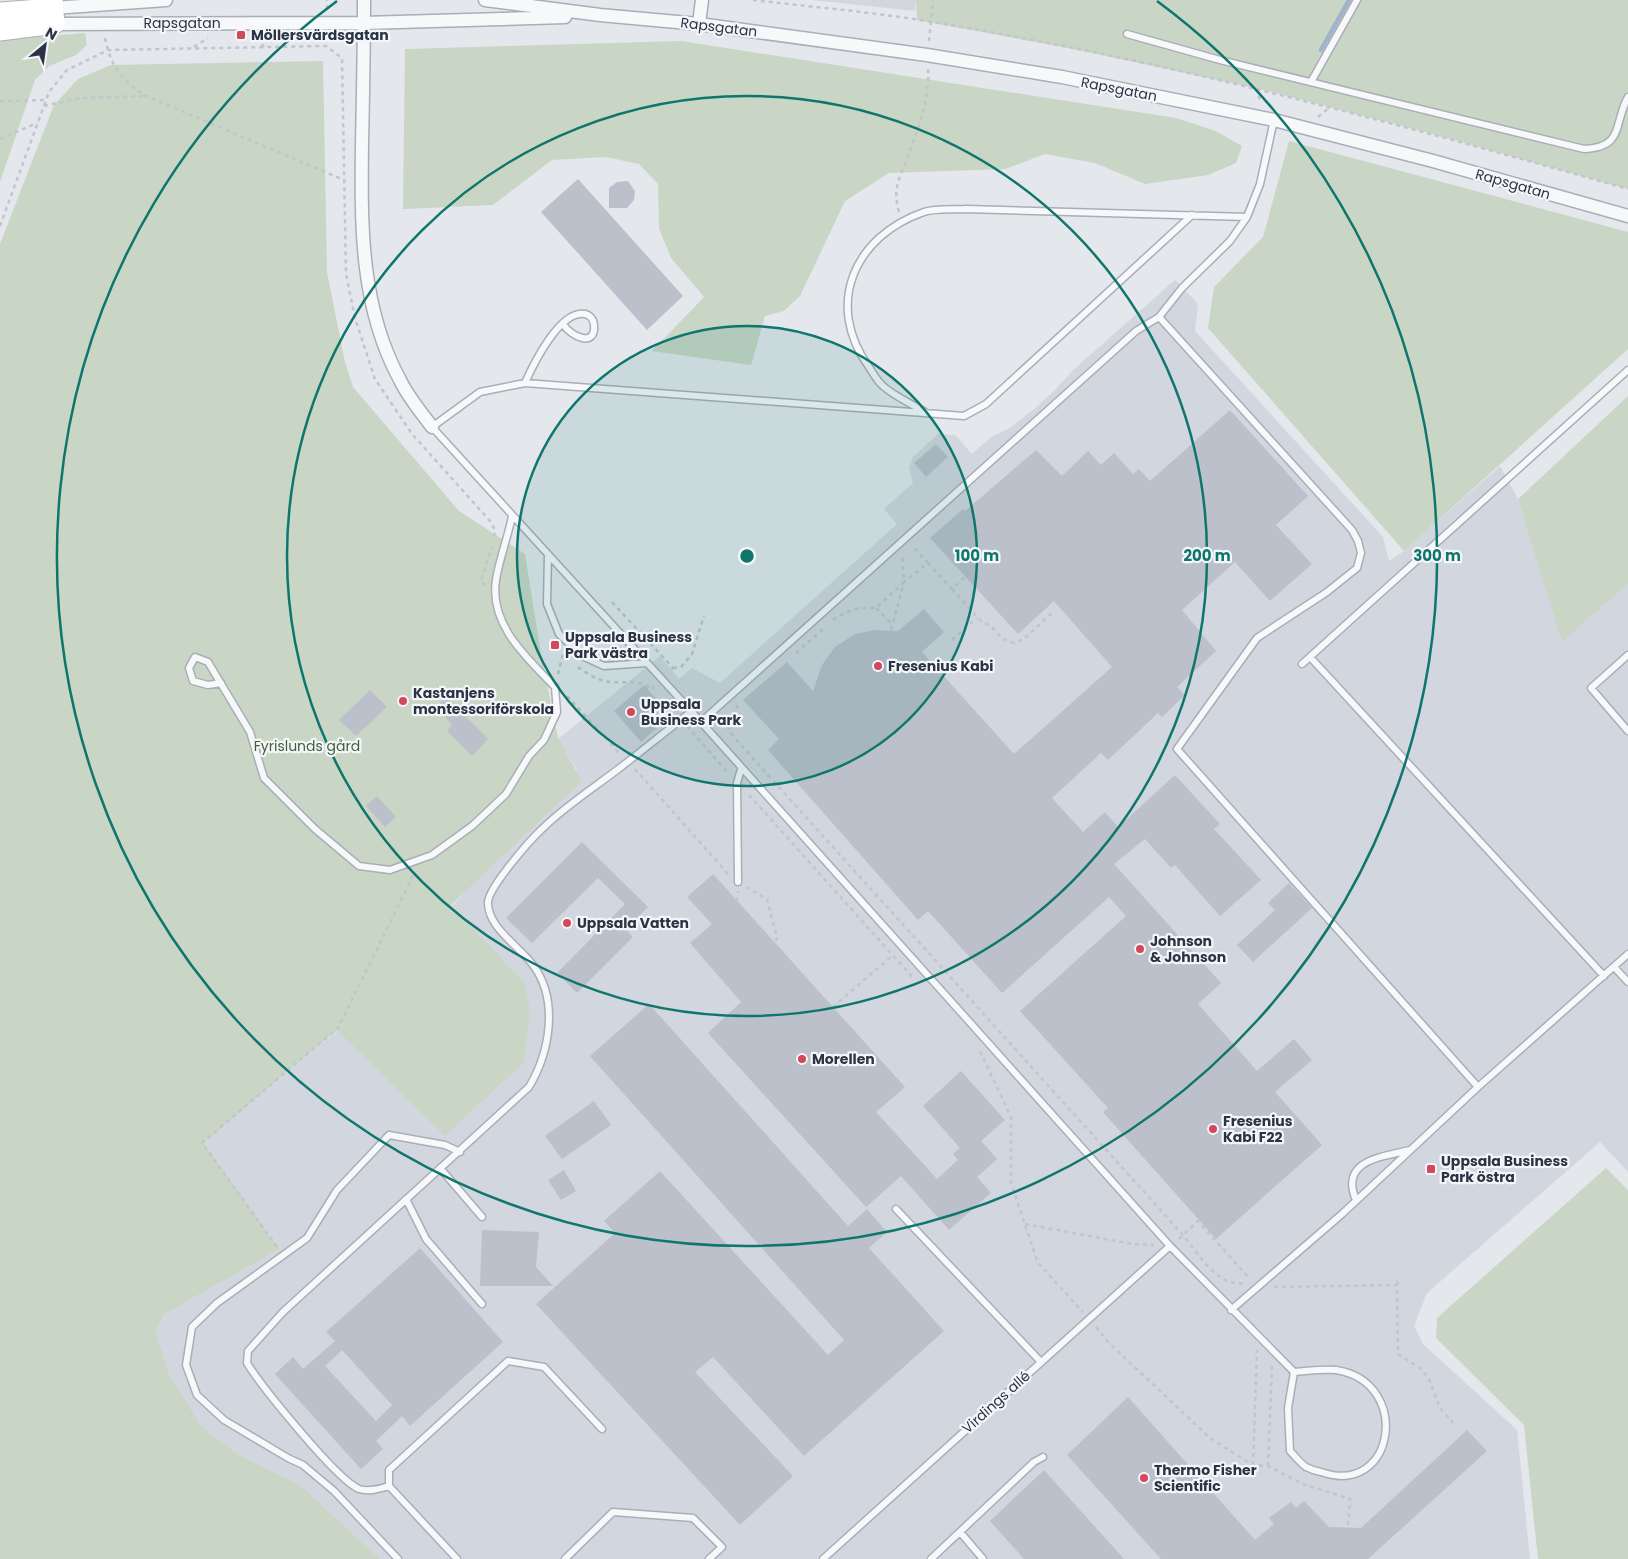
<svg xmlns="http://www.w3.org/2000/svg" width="1628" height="1559" font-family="Poppins,sans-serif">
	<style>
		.built { fill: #d2d6de }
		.green { fill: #c9d6c5 }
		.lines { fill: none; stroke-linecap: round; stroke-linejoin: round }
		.stream { stroke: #9fb4cc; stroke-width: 4.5 }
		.building { fill: #bbc0ca; fill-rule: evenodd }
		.lane-casing { stroke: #a9aeb7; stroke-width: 9 }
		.street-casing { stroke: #a9aeb7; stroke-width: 15 }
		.secondary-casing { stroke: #a9aeb7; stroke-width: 21 }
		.path { stroke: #c2c5cb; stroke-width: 2.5; stroke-dasharray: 4 4; stroke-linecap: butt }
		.lane { stroke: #f7f8fa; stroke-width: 6 }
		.street { stroke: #f7f8fa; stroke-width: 12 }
		.secondary { stroke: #fff; stroke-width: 19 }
		.ring { fill: none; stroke: #0f766e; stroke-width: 2.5 }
		.poi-dot { fill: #d1495b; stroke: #f4f6f9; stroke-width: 2 }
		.labels { text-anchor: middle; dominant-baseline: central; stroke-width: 4.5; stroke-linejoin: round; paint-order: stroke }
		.street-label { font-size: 14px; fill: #2b3445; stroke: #f4f6f9 }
		.poi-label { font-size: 14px; font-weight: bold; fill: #2b3445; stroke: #f4f6f9; text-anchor: start }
		.park-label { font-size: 14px; fill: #3f6138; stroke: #f4f6f9 }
		.centre { fill: #0f766e; stroke: #f4f6f9; stroke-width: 2.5 }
		.ring-label { font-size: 15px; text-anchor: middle; font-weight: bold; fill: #0f766e; stroke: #f4f6f9; stroke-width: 4.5; stroke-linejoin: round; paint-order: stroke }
	</style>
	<rect width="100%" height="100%" fill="#e4e7ec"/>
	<path class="built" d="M812 0H916L915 11Z
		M1175 280 1198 304 1195 331 1383 537 1389 561 1404 551 1500 466 1518 499 1563 641 1628 584V1172L1600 1142 1427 1293 1414 1326 1423 1344 1517 1430 1530 1559H380L299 1484 239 1455 202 1427 170 1376 156 1333 163 1315 280 1249 204 1143 338 1030 577 770 558 739 660 656 679 679 692 668 720 683 897 524 884 509 913 483 909 468 913 457 938 434 955 435 972 454 991 437 1008 429 1033 410 1055 390 1073 370Z"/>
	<path class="green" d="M916 0H1628V189L1425 132 1264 90 1083 51 917 20Z
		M85 33 87 45 76 55 49 66 35 80 0 182V40Z
		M681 41 1176 118 1216 131 1242 146 1236 163 1208 175 1145 184 1095 163 1045 154 1005 169 889 173 845 201 800 296 784 311 765 316 751 365 652 351 704 297 671 258 659 228 658 184 639 164 606 157 552 160 493 205 403 209 405 49Z
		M323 61 327 272 345 362 353 387 459 511 525 554 540 648 558 738 582 781 451 905 524 982 530 1011 524 1062 445 1136 337 1030 204 1143 280 1249 163 1315 156 1333 170 1376 202 1427 239 1455 299 1484 380 1559H0V244L54 105 78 79 111 65Z
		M1289 141 1628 232V349L1404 551 1208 328 1214 287 1263 237Z
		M1628 396V584L1562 642 1518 499Z
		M1606 1168 1628 1190V1559H1538L1524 1425 1436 1338 1437 1318Z"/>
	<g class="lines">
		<path class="stream" d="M1321 50 1349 0"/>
	</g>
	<path class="building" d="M578 179 683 296 647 330 541 212Z
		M628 181 635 191 634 200 627 208H609V188L617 182Z
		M1230 410 1308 496 1276 525 1312 564 1270 601 1235 562 1182 610 1216 651 1177 687 1185 695 1162 717 1158 713 1108 760 1101 753 1052 798 1083 832 1105 812 1118 827 1175 775 1220 824 1214 829 1261 880 1220 916 1175 865 1171 868 1145 839 1114 864 1221 983 1198 1004 1257 1071 1294 1039 1312 1060 1275 1092 1322 1145 1216 1239 1103 1112 1108 1108 1020 1011 1126 916 1109 897 1002 993 928 911 918 920 768 750 779 739 743 700 787 662 813 691 822 665 835 647 855 634 875 630 898 631 924 609 944 632 922 652 1014 754 1112 667 1054 601 1018 634 930 538 963 509 965 511 1036 450 1062 476 1088 451 1101 465 1114 453 1133 474 1139 469 1150 481Z
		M936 444 948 457 926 477 914 463Z
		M644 685 659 702 645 714 657 728 641 742 614 711Z
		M370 690 387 707 356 736 339 720Z
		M446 697 488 739 472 756 447 731 452 725 436 707Z
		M377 796 396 817 385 827 366 806Z
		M582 842 648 907 626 930 633 937 577 993 557 973 625 904 598 878 532 943 506 918Z
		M713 874 905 1087 876 1112 937 1179 958 1160 953 1154 960 1148 923 1106 961 1071 1005 1120 981 1141 997 1159 977 1177 991 1193 949 1230 901 1176 866 1207 708 1033 741 1002 690 943 712 924 687 897Z
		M1289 883 1312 908 1253 962 1237 945 1275 910 1268 903Z
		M649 1004 848 1226 867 1209 887 1232 869 1248 944 1331 804 1456 713 1357 695 1372 793 1476 740 1525 536 1304 615 1233 604 1221 660 1171 828 1355 844 1340 590 1056Z
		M594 1101 611 1125 562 1159 545 1136Z
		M564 1170 576 1191 561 1200 548 1180Z
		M482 1230 539 1232 536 1267 553 1286H480Z
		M420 1248 503 1342 410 1426 402 1416 376 1441 383 1449 361 1469 275 1374 293 1357 303 1369 335 1341 326 1332ZM342 1350 392 1405 376 1421 325 1366Z
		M1128 1397 1255 1540 1274 1524 1269 1518 1291 1502 1296 1508 1304 1501 1329 1527 1361 1528 1467 1430 1487 1451 1368 1559H1161L1067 1455Z
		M1044 1470 1124 1559H1024L990 1521Z"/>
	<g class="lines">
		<g class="lane-casing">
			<path id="lane" d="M1127 34 1220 60 1584 149C1625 147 1613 124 1628 97
				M1311 82 1357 0
				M1159 317 1352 530 1358 541 1361 553 1357 568 1327 592 1257 638 1177 749 1478 1087
				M563 324C571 337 596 348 594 325 594 320 590 315 585 314 560 309 533 365 525 383L480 392 432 427 701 722 1170 1246 1294 1372C1307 1371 1323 1369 1336 1370 1413 1382 1395 1498 1321 1472 1316 1471 1310 1469 1306 1467 1300 1463 1295 1456 1290 1451L1288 1408 1294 1372
				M525 383 964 416 986 404 1192 215
				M925 412C912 404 894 396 883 386 877 381 873 373 869 367 824 305 854 236 924 212 936 208 953 210 966 209L1247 217
				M548 554 547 604 559 634 582 656 604 666 647 663
				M1628 655 1591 688 1628 731
				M1310 657 1604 976
				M1302 664 1628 370
				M221 683 208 685 193 681 189 668 195 657 208 662 250 732 264 778 315 829 359 866 390 870 432 855 472 826 506 794 529 756 544 740 557 712 555 687C527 658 489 625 496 580 499 560 508 537 512 516
				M701 722 1136 331 1159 317 1182 288 1230 241 1247 217 1260 184 1274 120
				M738 882 737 783 741 769
				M1614 967 1628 982
				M440 1168 482 1217
				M406 1199 426 1239 482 1304
				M1356 1200C1339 1160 1382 1157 1410 1150
				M896 1209 1041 1362
				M1231 1310 1342 1214 1478 1087 1628 954
				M389 1486V1470L508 1361 544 1367 602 1429
				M960 1532 983 1559
				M398 1559 334 1491 303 1465 288 1458 224 1420 197 1395 186 1365 192 1327 217 1303 307 1238 337 1190 389 1135 445 1145 460 1152
				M457 1559 389 1486C379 1489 369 1492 359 1489 337 1480 261 1386 247 1363L248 1351 283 1312 529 1087C550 1052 559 1000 533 965 519 946 487 927 488 902 489 887 530 840 542 829 564 807 592 789 617 770 642 751 666 731 691 712
				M565 1559 613 1512 693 1518 722 1547 709 1559
				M823 1559 1170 1246
				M931 1559 1034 1462 1043 1457"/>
		</g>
		<g class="street-casing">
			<path id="street" d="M364 0C364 48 363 96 362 144 361 225 360 307 400 380 408 397 421 412 432 427
				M485 0 600 15 699 24 927 55 1062 77 1274 120 1433 161 1628 216
				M53 8 166 0
				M55 24 364 23 565 17
				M699 24 702 0"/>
		</g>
		<g class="secondary-casing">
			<path id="secondary" d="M0 12 53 8
				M0 31 55 24 53 0"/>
		</g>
		<path class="path" d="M753 0C812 7 873 12 932 22 1167 60 1398 124 1628 189
			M327 9V0
			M105 38C111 67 121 79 144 95L344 180
			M257 38 264 47
			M929 41 933 0
			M194 47 208 38
			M1256 88 1261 103
			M0 101 46 100
			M44 106 80 98 144 96
			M1318 117 1330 107
			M0 139 37 123
			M899 212C892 187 900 178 908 156 918 130 930 97 928 69
			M0 226 49 92 67 70 108 50 326 46 342 58 346 274 355 318 375 379 412 434 490 521 495 530 494 539
			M928 563 952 589 965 577
			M485 586 481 580 492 547
			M952 589 981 621 992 627 1003 639 1014 643 1024 639 1053 612
			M612 602 673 668 668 672
			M876 608 892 624
			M833 620C847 610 859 607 876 608L904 582 902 556
			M891 630 904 582 928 563 913 546
			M952 640 977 618
			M796 653 823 629
			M578 667C587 674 599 681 610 682 625 684 640 678 651 689L654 687
			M673 668 681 667 692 654 704 616
			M558 674 563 654
			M567 696 621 755
			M738 705 727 723 729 731 741 745 1183 1235C1199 1254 1217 1288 1246 1283
			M687 726 728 773
			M635 769 728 874
			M749 795 914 979
			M746 887 767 899 777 938 775 942
			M737 901 738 891
			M833 1007 893 955
			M980 1051 1011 1117V1183L1038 1263 1083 1312
			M1025 1224 1132 1244 1154 1245
			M1179 1239 1198 1221 1250 1279
			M277 1247 202 1143 338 1028 415 872
			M1397 1285 1399 1277
			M1274 1287 1397 1285 1398 1354 1420 1368 1429 1379 1440 1408 1453 1423
			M1096 1327 1109 1343 1209 1437 1238 1456 1253 1465 1268 1466 1303 1484 1350 1499 1348 1527
			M1253 1465 1257 1350
			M1268 1466 1272 1365"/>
		<use href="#lane" class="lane"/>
		<use href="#street" class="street"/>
		<use href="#secondary" class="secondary"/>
	</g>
	<circle cx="747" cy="556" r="230" fill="#0f766e" fill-opacity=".12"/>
	<g class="ring">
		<circle cx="747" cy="556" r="230"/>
		<circle cx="747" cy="556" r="460"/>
		<path d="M1157 1A690 690 0 1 1 337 1"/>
	</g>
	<g class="poi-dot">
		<rect x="236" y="30" width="10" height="10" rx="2.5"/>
		<rect x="550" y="640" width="10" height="10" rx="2.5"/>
		<circle cx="878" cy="666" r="5"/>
		<circle cx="403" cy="701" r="5"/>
		<circle cx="631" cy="712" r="5"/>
		<circle cx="567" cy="923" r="5"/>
		<circle cx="1140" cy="949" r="5"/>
		<circle cx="802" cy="1059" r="5"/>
		<circle cx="1213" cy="1129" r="5"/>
		<rect x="1426" y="1164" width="10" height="10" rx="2.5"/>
		<circle cx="1144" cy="1478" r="5"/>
	</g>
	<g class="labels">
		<g class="street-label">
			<text x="182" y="23">Rapsgatan</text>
			<text transform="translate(719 27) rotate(7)">Rapsgatan</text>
			<text transform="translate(1119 89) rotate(11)">Rapsgatan</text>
			<text transform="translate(1513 184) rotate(16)">Rapsgatan</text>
			<text transform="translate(996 1402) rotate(-42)">Virdings allé</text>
		</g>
		<g class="poi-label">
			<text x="251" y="35">Möllersvärdsgatan</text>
			<text x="565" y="637">Uppsala Business<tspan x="565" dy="16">Park västra</tspan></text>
			<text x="888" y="666">Fresenius Kabi</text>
			<text x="413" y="693">Kastanjens<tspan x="413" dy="16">montessoriförskola</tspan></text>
			<text x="641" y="704">Uppsala<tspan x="641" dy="16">Business Park</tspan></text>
			<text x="577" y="923">Uppsala Vatten</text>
			<text x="1150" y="941">Johnson<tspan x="1150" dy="16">&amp; Johnson</tspan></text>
			<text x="812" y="1059">Morellen</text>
			<text x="1223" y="1121">Fresenius<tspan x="1223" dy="16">Kabi F22</tspan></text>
			<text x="1441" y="1161">Uppsala Business<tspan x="1441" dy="16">Park östra</tspan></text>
			<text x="1154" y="1470">Thermo Fisher<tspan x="1154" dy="16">Scientific</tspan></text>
		</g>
		<g class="park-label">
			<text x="307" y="746">Fyrislunds gård</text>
		</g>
	</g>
	<circle cx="747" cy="556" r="8" class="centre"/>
	<g class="ring-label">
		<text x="977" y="561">100 m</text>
		<text x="1207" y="561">200 m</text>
		<text x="1437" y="561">300 m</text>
	</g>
	<g transform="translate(45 45) rotate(29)" stroke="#f4f6f9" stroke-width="4" paint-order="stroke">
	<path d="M0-4L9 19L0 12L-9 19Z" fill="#2b3445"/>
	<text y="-8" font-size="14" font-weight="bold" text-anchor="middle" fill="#2b3445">N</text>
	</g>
</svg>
